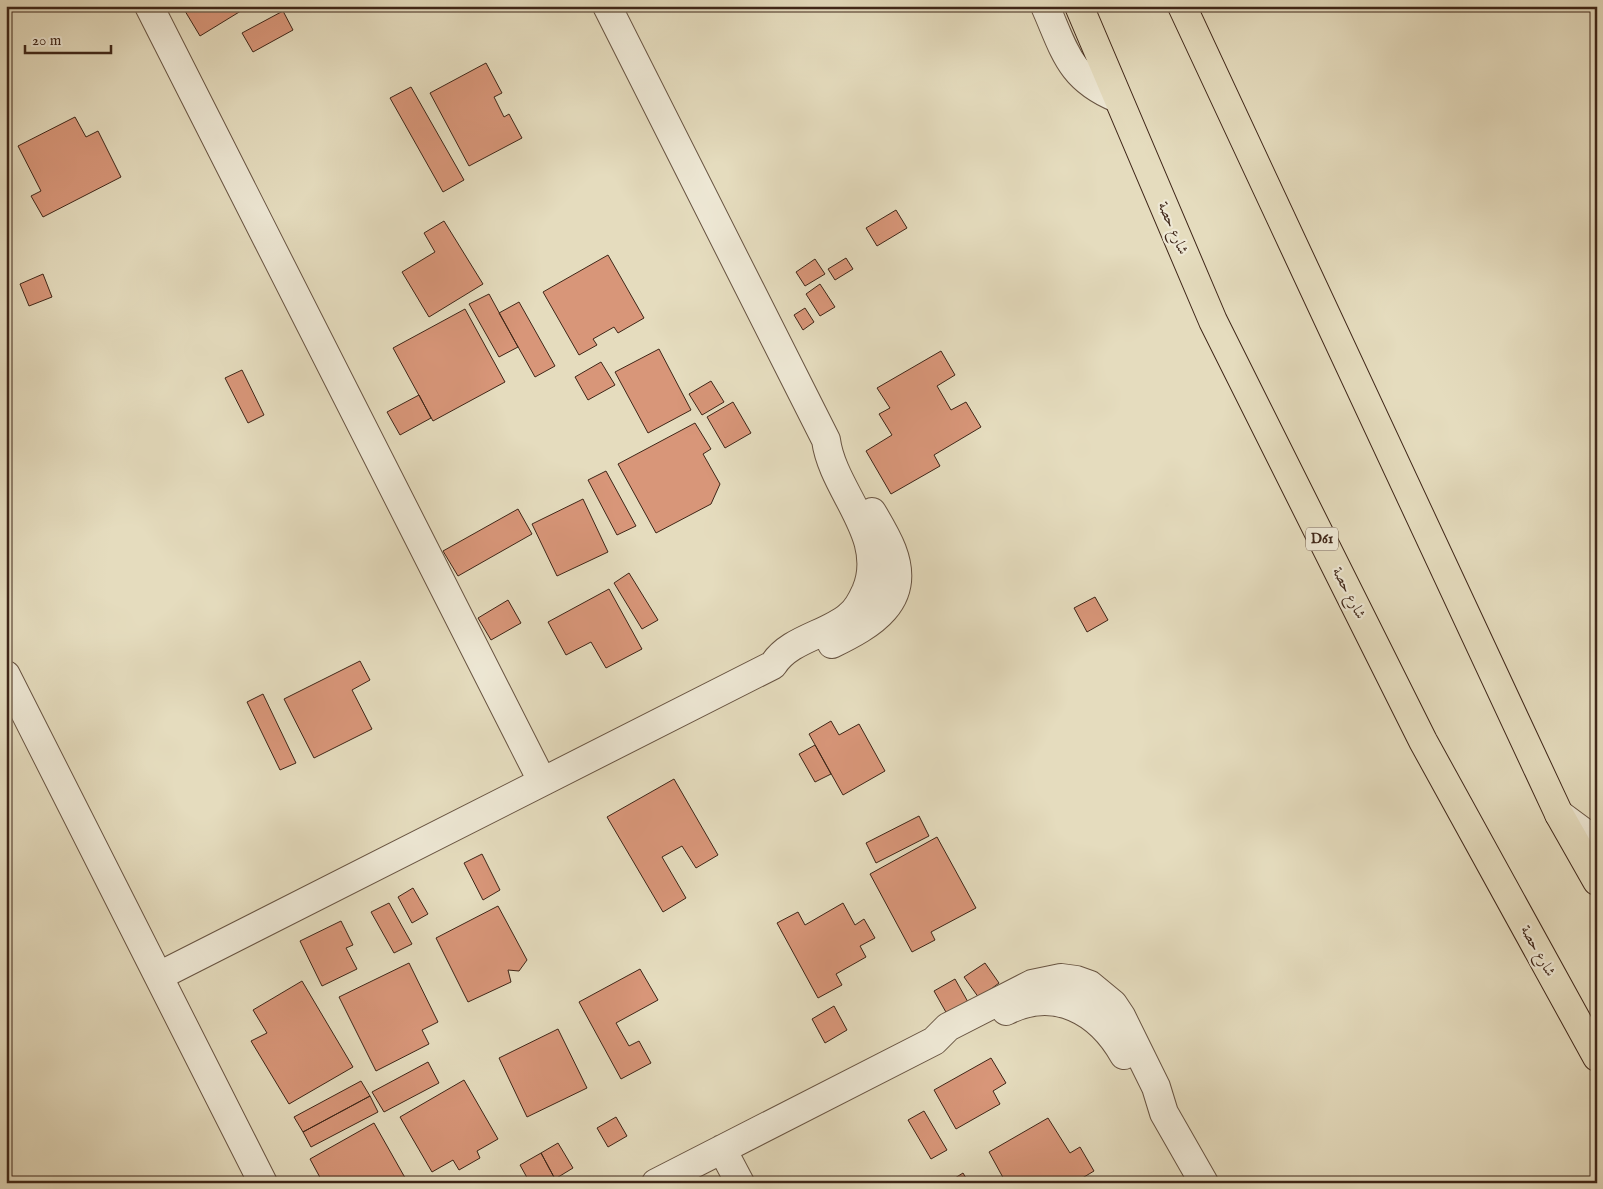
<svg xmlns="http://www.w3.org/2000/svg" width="1603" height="1189" font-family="'IM FELL English',Amiri,serif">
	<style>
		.building { fill: #d89679; stroke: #3f2618 }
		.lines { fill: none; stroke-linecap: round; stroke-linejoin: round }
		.minor-casing { stroke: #685442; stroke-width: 30 }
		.major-casing { stroke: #3f2618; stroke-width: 30 }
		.minor { stroke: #eee8d5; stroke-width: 28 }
		.major { stroke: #e5dcbe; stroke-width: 28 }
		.labels { text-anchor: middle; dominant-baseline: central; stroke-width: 4.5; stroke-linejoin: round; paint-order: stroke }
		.shield { fill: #eee8d5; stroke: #746051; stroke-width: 1 }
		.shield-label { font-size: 14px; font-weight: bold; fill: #3f2618 }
		.street-label { font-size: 15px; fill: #3f2618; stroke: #eee8d5 }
	</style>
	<rect width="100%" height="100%" fill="#e5dcbe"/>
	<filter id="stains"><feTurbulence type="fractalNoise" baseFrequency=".004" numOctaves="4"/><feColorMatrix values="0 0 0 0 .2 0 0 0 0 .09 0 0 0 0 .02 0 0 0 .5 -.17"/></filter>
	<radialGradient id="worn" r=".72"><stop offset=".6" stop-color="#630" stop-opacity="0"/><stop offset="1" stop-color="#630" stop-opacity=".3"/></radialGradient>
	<path class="building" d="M182 6H249L200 36Z
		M283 11 293 30 253 52 242 33Z
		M486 63 502 93 494 97 504 117 509 114 522 138 469 166 430 93Z
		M411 87 464 180 443 192 390 98Z
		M75 117 86 137 98 131 121 177 43 217 31 196 41 191 18 146Z
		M896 210 907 228 877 246 866 228Z
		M444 221 483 284 429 317 402 272 435 252 424 233Z
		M608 255 644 318 618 333 614 327 593 339 597 345 579 355 543 292Z
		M846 258 853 269 835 280 828 269Z
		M815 259 825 274 805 286 796 272Z
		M43 274 52 297 29 306 20 284Z
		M820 284 835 307 820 316 806 294Z
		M489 294 518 347 499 357 469 304Z
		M519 302 555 366 535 377 499 313Z
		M805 308 814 322 803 330 794 315Z
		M465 309 505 382 433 421 393 348Z
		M659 349 691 410 648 433 615 372Z
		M941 351 955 375 937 386 951 410 966 402 981 427 934 455 940 466 891 494 866 451 892 435 879 414 890 408 877 388Z
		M601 362 615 385 588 400 575 377Z
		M242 370 264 415 248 423 225 378Z
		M711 381 724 402 702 415 689 394Z
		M419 395 431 418 400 435 387 412Z
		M733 402 751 433 725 448 707 417Z
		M695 423 711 449 703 454 720 484 711 504 656 533 618 464Z
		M606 471 636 526 617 535 588 480Z
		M583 499 608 552 557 576 532 524Z
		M518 509 532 534 458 576 443 551Z
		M629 573 658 620 642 629 614 583Z
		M609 589 642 649 606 668 591 642 566 655 548 622Z
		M1095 597 1108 620 1087 632 1074 608Z
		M508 600 521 623 491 640 478 618Z
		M360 661 370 680 352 690 372 729 314 758 284 699Z
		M263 694 296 763 280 770 247 702Z
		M831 721 839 735 859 724 885 771 843 795 809 734Z
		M815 745 831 774 815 782 799 754Z
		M674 779 718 855 696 868 682 846 662 857 686 898 663 912 607 817Z
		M919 816 929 836 876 863 866 843Z
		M937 837 976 908 931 932 935 940 912 952 870 874Z
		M482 854 500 890 483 900 464 863Z
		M413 888 428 914 412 923 398 897Z
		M389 903 412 944 394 953 371 912Z
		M843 903 855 925 864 919 875 938 860 946 866 957 836 974 842 985 818 998 777 923 798 912 805 925Z
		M498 906 527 960 519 971 508 970 511 982 468 1002 436 938Z
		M341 921 353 945 346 948 357 969 322 986 300 941Z
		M409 963 438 1022 422 1030 429 1044 376 1071 339 997Z
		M985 963 999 983 979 998 964 977Z
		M640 969 658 1000 616 1023 629 1046 639 1041 651 1063 621 1079 579 1002Z
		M955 979 968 1002 947 1014 934 991Z
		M302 981 353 1067 289 1104 251 1041 267 1033 253 1010Z
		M834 1006 847 1030 825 1043 812 1019Z
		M558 1029 587 1088 527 1117 499 1058Z
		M991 1058 1006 1083 993 1091 1000 1104 956 1129 934 1090Z
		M428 1062 439 1083 384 1112 372 1092Z
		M464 1080 498 1139 477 1151 480 1158 459 1170 453 1160 432 1172 400 1117Z
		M361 1081 370 1096 303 1132 294 1117Z
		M370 1096 378 1112 311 1147 303 1132Z
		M924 1111 947 1150 931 1159 908 1120Z
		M616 1117 627 1136 608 1147 597 1128Z
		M1048 1118 1070 1153 1080 1147 1094 1171 1074 1183H1006L989 1152Z
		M374 1123 408 1183H323L310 1159Z
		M558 1143 573 1168 555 1179 541 1153Z
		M541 1153 555 1179 548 1183H530L520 1165Z
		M963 1173 969 1183H947Z"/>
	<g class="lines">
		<g class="minor-casing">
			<path id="minor" d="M149 6 542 781
				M1045 6C1065 51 1069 78 1117 98
				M832 644C871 625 912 602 892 550 887 537 879 524 872 512
				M6 675 263 1183
				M1559 814 1586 834 1597 846
				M159 976 773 665C789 639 827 635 849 616 857 610 862 600 866 591 889 536 833 492 826 440L607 6
				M1006 1011C1055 986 1099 1011 1124 1055
				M722 1149 740 1183
				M656 1183 934 1041 948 1027 1032 984 1061 978 1076 980 1090 985 1113 1004 1121 1016 1156 1087 1164 1113 1204 1183"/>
		</g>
		<g class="major-casing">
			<path id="major" d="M1079 6 1213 321 1423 741 1597 1057
				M1182 6 1559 814 1597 881"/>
		</g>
		<use href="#minor" class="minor"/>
		<use href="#major" class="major"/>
	</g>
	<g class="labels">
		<rect class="shield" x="1306" y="527.5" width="32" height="23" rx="4"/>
		<g class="shield-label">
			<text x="1322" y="539">D61</text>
		</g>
		<g class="street-label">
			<text transform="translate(1173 228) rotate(67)">شارع حصة</text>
			<text transform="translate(1349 593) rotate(63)">شارع حصة</text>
			<text transform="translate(1538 951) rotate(61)">شارع حصة</text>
		</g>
	</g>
	<rect width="1603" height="1189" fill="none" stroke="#e5dcbe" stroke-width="25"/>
	<rect x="8" y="8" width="1588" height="1174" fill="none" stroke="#3f2618" stroke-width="2.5"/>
	<rect x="12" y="12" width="1578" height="1164" fill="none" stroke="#3f2618"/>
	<path d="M25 45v8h86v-8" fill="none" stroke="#3f2618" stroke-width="2.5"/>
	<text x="32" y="45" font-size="15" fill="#3f2618" stroke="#eee8d5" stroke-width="4" paint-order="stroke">20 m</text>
	<rect width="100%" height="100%" filter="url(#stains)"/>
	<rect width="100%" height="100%" fill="url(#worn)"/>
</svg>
